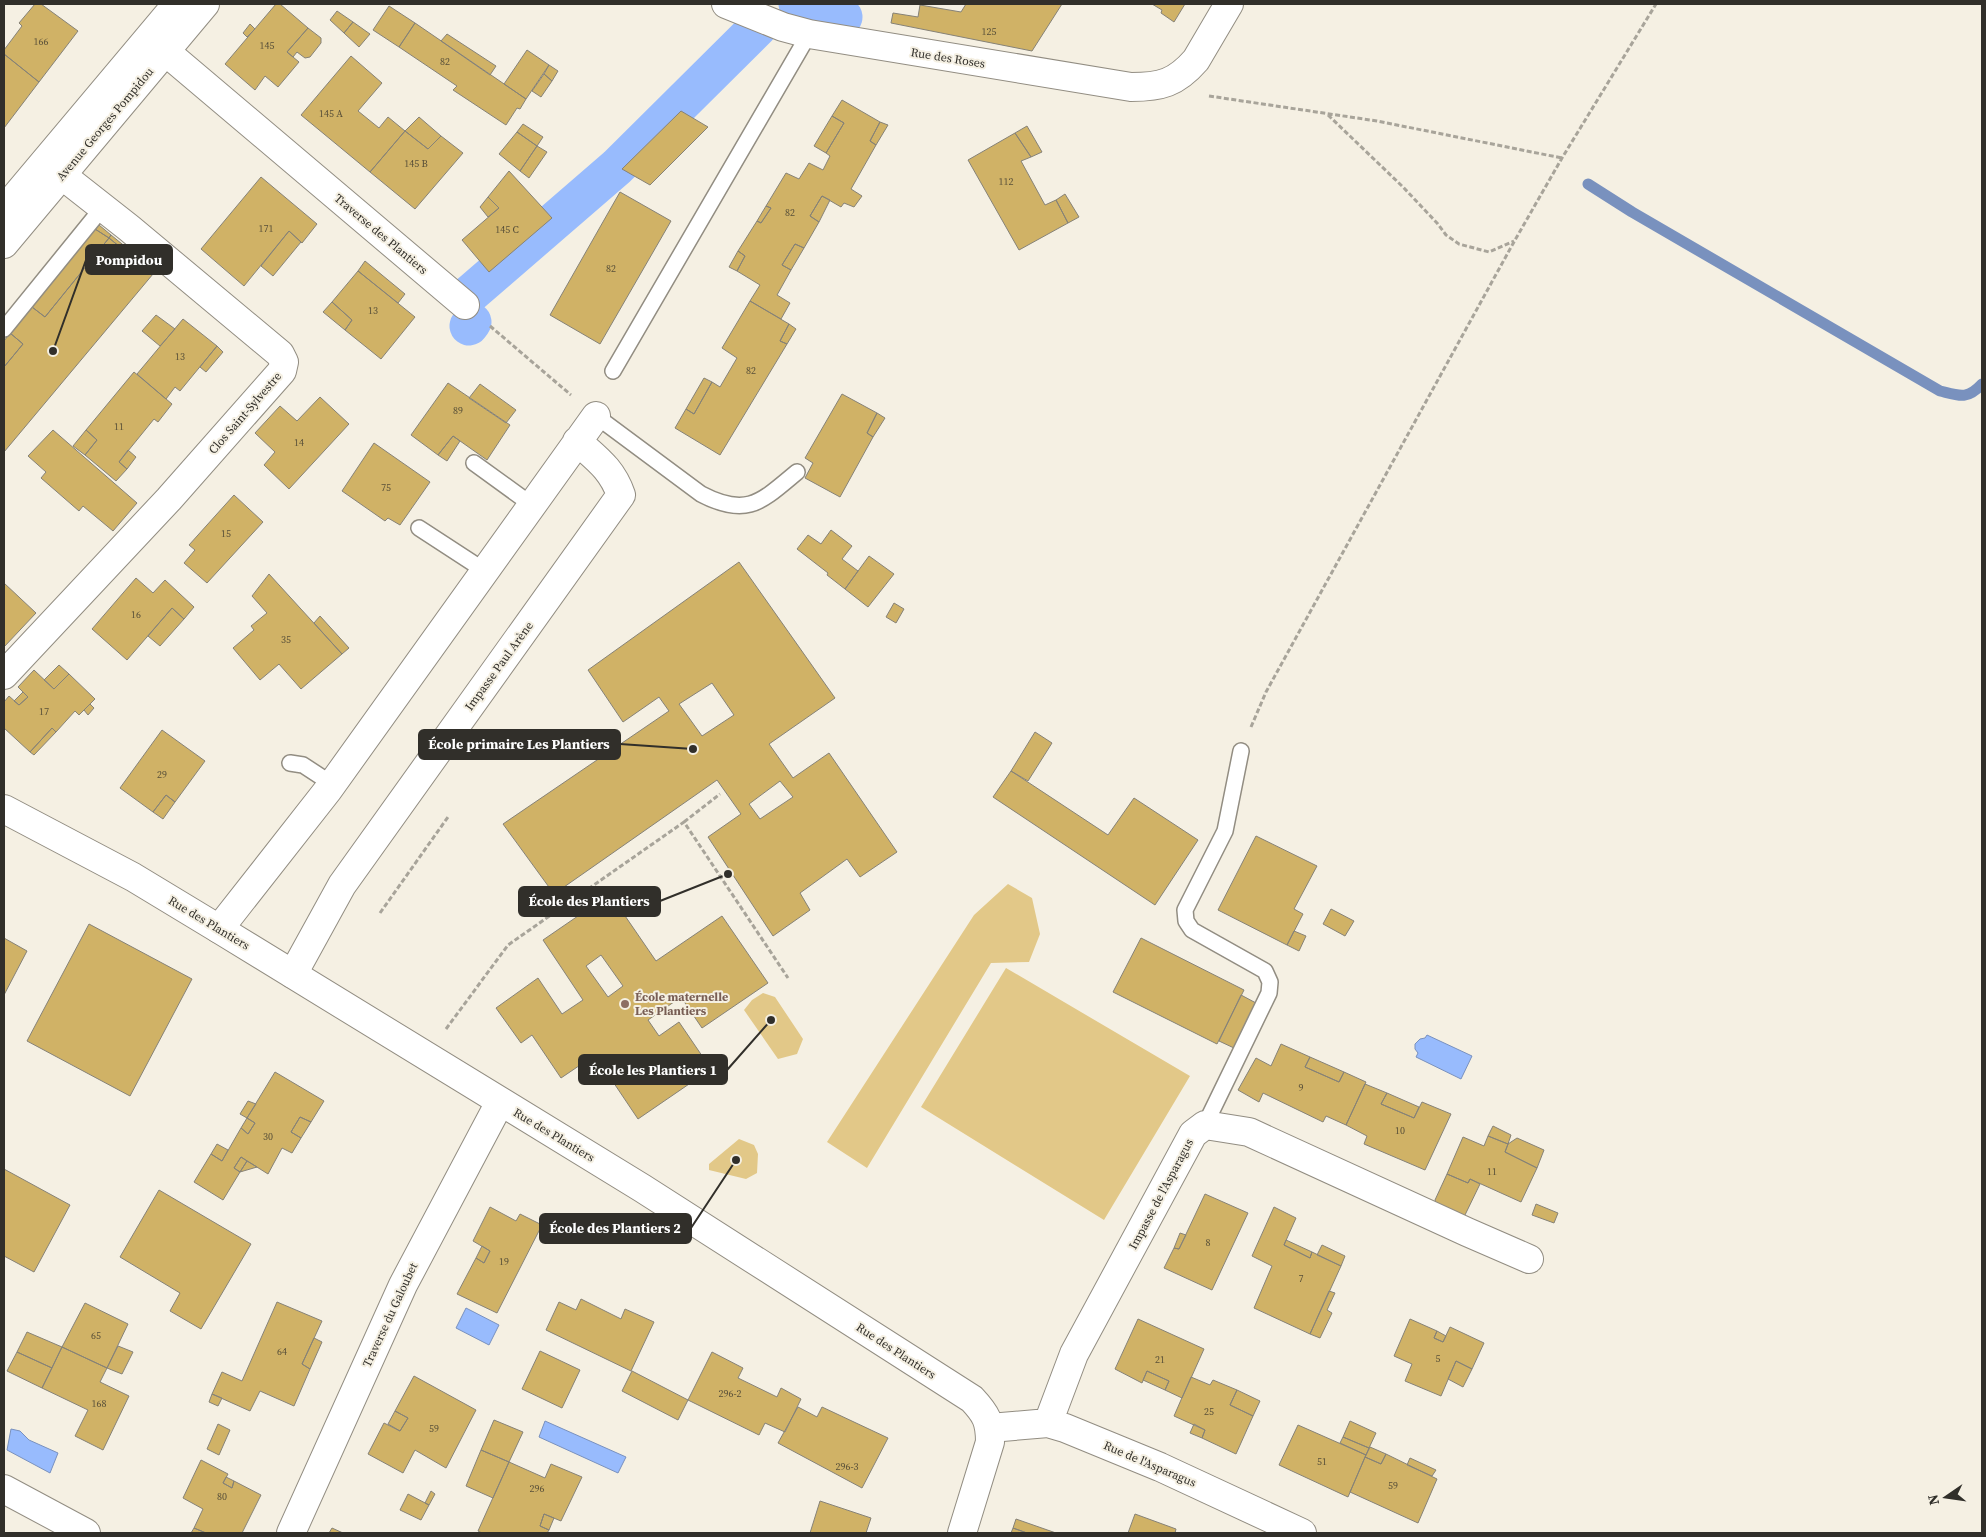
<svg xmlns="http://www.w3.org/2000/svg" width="1986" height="1537" font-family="'Source Serif 4',serif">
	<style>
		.green { fill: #e2c888 }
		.water { fill: #98bbfd; stroke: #7991be }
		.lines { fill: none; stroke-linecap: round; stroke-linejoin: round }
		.stream { stroke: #7991be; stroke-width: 11 }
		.canal { stroke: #98bbfd; stroke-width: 39 }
		.building { fill: #d0b266; stroke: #868277; fill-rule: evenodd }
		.lane-casing { stroke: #928d82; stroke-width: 18 }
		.street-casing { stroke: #928d82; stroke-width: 30 }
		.secondary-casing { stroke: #928d82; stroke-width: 30 }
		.path { stroke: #a8a49a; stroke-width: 3; stroke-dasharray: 5 2.5; stroke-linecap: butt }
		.lane { stroke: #fff; stroke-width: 15 }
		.street { stroke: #fff; stroke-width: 28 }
		.secondary { stroke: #fff; stroke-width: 28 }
		.education-dot { fill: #8d6e63; stroke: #f5f0e3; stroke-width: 2 }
		.labels { text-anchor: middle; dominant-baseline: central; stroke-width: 4; stroke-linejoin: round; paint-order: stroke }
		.number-label { font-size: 10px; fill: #595039 }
		.street-label { font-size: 12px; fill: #312f2a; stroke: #f5f0e3 }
		.education-label { font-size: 12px; font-weight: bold; fill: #785e54; stroke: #f5f0e3; text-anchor: start }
		.leader { fill: none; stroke: #312f2a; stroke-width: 2 }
		.callout-dot { fill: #312f2a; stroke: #f5f0e3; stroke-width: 2 }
		.callout { fill: #312f2a; stroke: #312f2a; stroke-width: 2 }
		.callout-label { font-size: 14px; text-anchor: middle; font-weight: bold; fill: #fff }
	</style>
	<rect width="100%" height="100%" fill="#f5f0e3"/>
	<path class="green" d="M1008 884 1032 898 1040 934 1029 962 991 963 867 1168 827 1142 974 915Z
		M1006 968 1190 1076 1104 1220 921 1107Z
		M763 993 775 997 803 1039 797 1054 778 1059 744 1010 752 1000Z
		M739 1139 754 1145 758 1154 757 1173 746 1179 709 1170V1164Z"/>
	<path class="water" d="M1427 1035 1472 1056 1461 1079 1416 1057 1418 1053 1415 1049V1044L1420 1039 1425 1038Z
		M466 1308 499 1325 489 1345 456 1328Z
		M545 1421 626 1457 618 1473 539 1437Z
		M11 1429 20 1431 29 1440 58 1453 50 1473 7 1450Z"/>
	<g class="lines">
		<path class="stream" d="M1588 184 1632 212 1940 391C1960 396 1967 400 1982 384"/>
		<path class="canal" d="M798 4 843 17
			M470 294 617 167 758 27
			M469 326 472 322"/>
	</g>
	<path class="building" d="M35 4H41L78 31 39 82 4 54V50L22 26 19 23Z
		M276 4H280L308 28 287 52 299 62 278 87 265 76 255 90 225 64Z
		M966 4H1062L1032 51 891 23 893 13 918 17 920 5 961 12Z
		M1152 4H1185L1174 22 1161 13 1162 10Z
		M389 6 415 23 399 47 373 30Z
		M337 11 353 22 344 33 330 20Z
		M353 22 370 34 359 47 344 33Z
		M415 23 526 99 520 109 517 108 506 125 453 90 457 86 399 47Z
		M250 24 255 29 247 37 243 33Z
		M308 28 321 38V43L310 57 305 58 297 52 293 57 287 52Z
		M447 34 496 66 490 75 441 41Z
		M527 50 549 65 526 99 504 84Z
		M4 54 39 82 4 128Z
		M351 56 382 83 358 111 379 128 388 117 405 131 370 172 301 115Z
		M549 65 558 71 552 81 544 74Z
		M544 74 552 81 541 97 532 91Z
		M842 100 880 122 870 141 876 145 851 189 862 196 854 207 844 203 841 207 822 196 810 216 819 222 804 248 795 244 782 265 791 270 777 295 790 303 781 319 750 301 760 285 737 271 745 256 738 251 757 221 761 223 771 208 766 206 786 173 799 179 809 163 823 170 830 156 826 153 844 123 832 116Z
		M681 111 708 127 650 185 622 169Z
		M832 116 844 123 826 153 814 146Z
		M419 117 441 136 428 149 405 131Z
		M880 122 888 125 876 145 870 141Z
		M523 124 543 137 537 146 517 132Z
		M1027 126 1042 152 1031 157 1015 133Z
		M405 131 428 149 441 136 463 153 415 209 370 172Z
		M517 132 537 146 520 171 499 154Z
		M1015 133 1031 157 1021 161 1045 205 1056 200 1068 223 1019 250 968 160Z
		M537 146 547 152 529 178 520 171Z
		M509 171 552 218 489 272 462 240 499 208 488 197Z
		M261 177 317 224 302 243 289 231 244 286 201 249Z
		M620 192 671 221 600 344 550 315Z
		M1065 194 1079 217 1068 223 1056 200Z
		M822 196 830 200 819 222 810 216Z
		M488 197 499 208 488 217 480 207Z
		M766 206 771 208 761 223 757 221Z
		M99 225 111 235 109 238 95 229Z
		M95 229 109 238 45 317 32 307Z
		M289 231 301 242 273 276 261 266Z
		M111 235 155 271 153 274 109 238Z
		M109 238 153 274 4 452V367L23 344 10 333 32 307 45 317Z
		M795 244 804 248 791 270 782 265Z
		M738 251 745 256 737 271 729 267Z
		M365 261 405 294 398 303 358 271Z
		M358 271 415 317 381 359 345 330 352 320 332 302Z
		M750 301 789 324 780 341 787 344 720 455 675 428 686 409 694 414 712 382 720 387 737 358 722 348Z
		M332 302 352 320 345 330 323 312Z
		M156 315 175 329 160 346 142 331Z
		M183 319 217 346 180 391 175 387 166 399 137 374Z
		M789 324 796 329 787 344 780 341Z
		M10 333 23 344 4 367V341Z
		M217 346 223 352 206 372 200 367Z
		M134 372 172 404 158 422 154 419 119 462 127 469 116 481 85 455 97 440 86 430Z
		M704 378 712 382 694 414 686 409Z
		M448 383 510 425 487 460 453 436 438 455 411 435Z
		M480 384 516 410 506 423 469 398Z
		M842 394 877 413 867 433 873 437 840 497 805 478 813 463 805 458Z
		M320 397 349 424 289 489 264 465 275 452 255 433 280 406 297 421Z
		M877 413 885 418 873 437 867 433Z
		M53 430 137 503 113 531 83 506 79 511 41 478 46 472 28 456Z
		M86 430 97 440 85 455 73 446Z
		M453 436 460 441 447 461 438 455Z
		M374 443 430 482 400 525 388 518 385 521 342 491Z
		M128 450 136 457 127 469 119 462Z
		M234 495 263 522 207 583 184 563 195 550 189 545Z
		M831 530 852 546 842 559 858 571 845 589 827 575 828 573 797 549 808 535 821 544Z
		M869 556 894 574 868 607 845 589Z
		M739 562 835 698 769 744 793 778 829 753 897 852 860 877 847 859 800 893 810 910 773 936 708 837 741 814 717 780 554 894 503 824 669 711 659 697 623 722 588 670ZM712 683 734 715 702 736 679 704ZM780 781 793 797 760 819 749 804Z
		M269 574 342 654 301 689 279 664 260 680 233 648 254 630 251 626 267 613 252 596Z
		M136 578 153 593 165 580 194 607 184 619 172 608 127 660 92 629Z
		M4 583 36 613 4 647Z
		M894 603 904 609 896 623 886 617Z
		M172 608 184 619 160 646 148 636Z
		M320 616 349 648 342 654 314 623Z
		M59 665 69 674 54 689 44 680Z
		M34 670 54 689 69 674 95 699 79 715 75 711 56 732 52 728 30 752 4 728V702L9 696 19 705 28 697 18 687Z
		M23 692 28 697 19 705 14 701Z
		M90 704 94 708 88 715 84 710Z
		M52 728 56 732 34 755 30 752Z
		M162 730 205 761 175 802 166 795 153 812 120 788Z
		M1035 732 1052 743 1028 781 1011 771Z
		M1011 771 1108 835 1134 798 1198 840 1155 905 993 797Z
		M166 795 175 802 163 819 153 812Z
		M1256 836 1317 866 1294 909 1303 914 1287 945 1218 910Z
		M610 894 656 961 722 916 768 983 702 1028 681 997 648 1020 659 1036 679 1022 711 1069 638 1119 595 1055 561 1078 532 1035 521 1043 496 1008 538 978 562 1014 583 1000 543 940ZM601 955 623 986 608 997 586 966Z
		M1331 909 1354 921 1345 936 1323 924Z
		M89 924 192 979 130 1096 27 1041Z
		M1294 931 1306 936 1299 951 1287 945Z
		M4 938 27 951 4 995Z
		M1141 938 1244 990 1217 1044 1113 992Z
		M1241 995 1256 1003 1234 1048 1219 1041Z
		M1281 1044 1310 1057 1305 1067 1339 1082 1344 1072 1366 1082 1346 1125 1326 1116 1323 1122 1263 1093 1259 1102 1238 1090 1256 1058 1271 1066Z
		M1310 1057 1344 1072 1339 1082 1305 1067Z
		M275 1072 324 1101 311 1122 300 1117 291 1132 301 1138 292 1153 282 1148 268 1174 241 1157 234 1168 240 1172 223 1200 194 1182 211 1154 222 1161 241 1128 248 1134 255 1123 247 1118Z
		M1365 1084 1387 1093 1381 1104 1414 1118 1422 1102 1451 1114 1425 1170 1364 1144 1367 1136 1346 1125Z
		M1387 1093 1419 1107 1414 1118 1381 1104Z
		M248 1101 256 1104 247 1118 240 1114Z
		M300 1117 311 1122 301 1138 291 1132Z
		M247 1118 255 1123 248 1134 241 1128Z
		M1493 1126 1511 1135 1508 1144 1488 1136Z
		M1488 1136 1508 1144 1505 1152 1537 1168 1521 1202 1470 1179 1468 1183 1447 1174 1463 1137 1484 1146Z
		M1517 1138 1544 1150 1537 1168 1505 1152 1508 1144Z
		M217 1144 228 1150 222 1161 211 1154Z
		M241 1157 247 1161 240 1172 234 1168Z
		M247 1161 257 1167 240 1172Z
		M4 1169 70 1205 34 1272 4 1256Z
		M1447 1174 1468 1183 1470 1179 1480 1184 1464 1217 1436 1204 1435 1200Z
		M159 1190 251 1244 201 1329 170 1311 180 1293 120 1257Z
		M1205 1194 1248 1213 1212 1290 1164 1268 1174 1248 1179 1249Z
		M1536 1204 1558 1213 1554 1223 1532 1215Z
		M490 1207 516 1221 520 1214 542 1225 497 1313 457 1294 476 1258 484 1263 490 1251 473 1241Z
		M1274 1207 1296 1218 1284 1245 1310 1258 1312 1252 1341 1266 1310 1334 1254 1308 1272 1266 1252 1256Z
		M1180 1233 1186 1235 1179 1249 1174 1248Z
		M1286 1240 1312 1252 1310 1258 1284 1245Z
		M1322 1245 1345 1256 1341 1266 1317 1255Z
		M482 1246 490 1251 484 1263 476 1258Z
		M1329 1291 1335 1293 1327 1310 1332 1313 1320 1338 1310 1334Z
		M581 1299 621 1319 625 1309 654 1322 631 1371 546 1330 559 1302 576 1310Z
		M277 1302 322 1321 302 1364 310 1369 294 1406 260 1391 250 1411 212 1394 222 1372 242 1381Z
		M85 1303 128 1324 107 1368 62 1347Z
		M1138 1319 1204 1349 1182 1398 1165 1390 1169 1381 1147 1371 1142 1383 1115 1369Z
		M1410 1319 1437 1331 1434 1338 1443 1342 1450 1327 1484 1343 1472 1369 1456 1361 1441 1396 1405 1381 1412 1364 1394 1356Z
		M1437 1331 1446 1336 1443 1342 1434 1338Z
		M27 1332 62 1347 52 1368 17 1352Z
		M314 1338 322 1342 310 1369 302 1364Z
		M118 1346 133 1352 122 1374 107 1368Z
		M62 1347 107 1368 100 1382 129 1396 103 1450 75 1436 88 1410 42 1388Z
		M540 1351 580 1370 562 1408 522 1389Z
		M17 1352 52 1368 42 1388 7 1371Z
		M712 1352 743 1368 738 1378 777 1397 781 1388 801 1399 785 1432 765 1423 759 1435 688 1400Z
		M1456 1361 1472 1369 1463 1387 1448 1379Z
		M632 1371 688 1400 678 1420 622 1391Z
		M1147 1371 1169 1381 1165 1390 1143 1380Z
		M414 1376 476 1410 446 1468 415 1450 403 1473 368 1454 384 1423 400 1431 408 1418 395 1411Z
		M1191 1377 1210 1385 1213 1380 1237 1390 1230 1405 1253 1416 1236 1454 1202 1438 1205 1430 1174 1416Z
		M1237 1390 1260 1401 1253 1416 1230 1405Z
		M212 1394 222 1398 218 1406 209 1402Z
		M798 1407 817 1417 822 1407 888 1438 862 1488 778 1443Z
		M395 1411 408 1418 400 1431 388 1424Z
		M494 1420 523 1432 509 1462 481 1450Z
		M1350 1421 1376 1433 1369 1448 1343 1437Z
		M218 1424 230 1430 219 1455 207 1449Z
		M1194 1424 1205 1430 1202 1438 1190 1433Z
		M1298 1425 1366 1455 1348 1497 1279 1465Z
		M1343 1437 1369 1448 1366 1455 1340 1443Z
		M1370 1447 1386 1454 1381 1464 1365 1457Z
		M481 1450 509 1462 493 1498 466 1486Z
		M1386 1454 1437 1479 1418 1523 1350 1492 1365 1457 1381 1464Z
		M1410 1458 1436 1470 1432 1476 1407 1465Z
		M201 1460 228 1474 223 1483 232 1488 234 1481 261 1495 242 1533H206L194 1528 203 1509 183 1498Z
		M509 1462 545 1478 551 1464 582 1477 561 1521 544 1514 540 1526 549 1530 547 1533H482L478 1531Z
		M226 1477 234 1481 232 1488 223 1483Z
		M431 1491 435 1494 429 1505 425 1503Z
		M408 1494 429 1505 421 1520 400 1510Z
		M820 1501 871 1518 866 1533H810Z
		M544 1514 554 1518 549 1530 540 1526Z
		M1135 1514 1176 1529 1175 1533H1128Z
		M1016 1519 1056 1533H1027L1013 1528Z
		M194 1528 206 1533H191Z
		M332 1528 343 1533H329Z
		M1013 1528 1027 1533H1011Z"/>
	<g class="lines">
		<g class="lane-casing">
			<path id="lane" d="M4 329 103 207
				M613 371 809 34
				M596 416 701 494C747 518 761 502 797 472
				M474 463 532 505
				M419 528 485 571
				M290 763 303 765 332 784
				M1205 1125 1269 993 1270 982 1265 971 1192 930 1186 921 1185 910 1225 831 1241 751"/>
		</g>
		<g class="street-casing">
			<path id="street" d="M726 4 783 27 809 34 1131 87C1161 87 1176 83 1196 60L1229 4
				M166 52 465 305
				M4 675 169 499 282 371 284 362 280 354 129 228 45 162
				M219 929 328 790 596 416
				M293 974 342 885 621 495C612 469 597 459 577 441
				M1048 1423 1074 1354 1193 1134 1205 1125 1249 1132 1467 1232 1529 1259
				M990 1428 1048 1423 1065 1428 1160 1467 1302 1533
				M4 1489 86 1533
				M291 1533 403 1285 500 1102"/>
		</g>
		<g class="secondary-casing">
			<path id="secondary" d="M4 210 177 4
				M4 244 205 4
				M4 809 133 877 219 929 642 1188 972 1399C986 1414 990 1421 990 1442L962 1533"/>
		</g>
		<path class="path" d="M1209 96 1377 121 1562 158
			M1328 115 1403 187 1437 223 1446 235 1459 244 1489 252 1514 241
			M490 326 571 395
			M1251 727 1266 692 1515 240 1562 158 1656 4
			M684 822 720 794
			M380 913 448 817
			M446 1029 508 945 684 822 788 978"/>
		<use href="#lane" class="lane"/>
		<use href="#street" class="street"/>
		<use href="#secondary" class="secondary"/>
	</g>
	<circle class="education-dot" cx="625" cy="1004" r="5"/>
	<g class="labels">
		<g class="number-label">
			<text x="989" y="31">125</text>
			<text x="41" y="41">166</text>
			<text x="267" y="45">145</text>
			<text x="445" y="61">82</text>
			<text x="331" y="113">145 A</text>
			<text x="416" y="163">145 B</text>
			<text x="1006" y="181">112</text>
			<text x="790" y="212">82</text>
			<text x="266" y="228">171</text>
			<text x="507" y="229">145 C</text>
			<text x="611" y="268">82</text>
			<text x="373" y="310">13</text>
			<text x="180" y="356">13</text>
			<text x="751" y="370">82</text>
			<text x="458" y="410">89</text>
			<text x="119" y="426">11</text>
			<text x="299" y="442">14</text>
			<text x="386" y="487">75</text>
			<text x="226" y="533">15</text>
			<text x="136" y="614">16</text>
			<text x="286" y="639">35</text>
			<text x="44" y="711">17</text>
			<text x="162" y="774">29</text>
			<text x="1301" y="1087">9</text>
			<text x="1400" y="1130">10</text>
			<text x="268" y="1136">30</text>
			<text x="1492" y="1171">11</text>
			<text x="1208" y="1242">8</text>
			<text x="504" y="1261">19</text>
			<text x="1301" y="1278">7</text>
			<text x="96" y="1335">65</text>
			<text x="282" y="1351">64</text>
			<text x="1438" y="1358">5</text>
			<text x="1160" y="1359">21</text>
			<text x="730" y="1393">296-2</text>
			<text x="99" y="1403">168</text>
			<text x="1209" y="1411">25</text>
			<text x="434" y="1428">59</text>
			<text x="1322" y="1461">51</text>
			<text x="847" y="1466">296-3</text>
			<text x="1393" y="1485">59</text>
			<text x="537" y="1488">296</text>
			<text x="222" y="1496">80</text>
		</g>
		<g class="street-label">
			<text transform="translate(948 58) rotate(9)">Rue des Roses</text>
			<text transform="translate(105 124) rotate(-50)">Avenue Georges Pompidou</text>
			<text transform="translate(381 234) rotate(40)">Traverse des Plantiers</text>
			<text transform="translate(245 413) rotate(-49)">Clos Saint-Sylvestre</text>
			<text transform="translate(499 666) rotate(-54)">Impasse Paul Arène</text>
			<text transform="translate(209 923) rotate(31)">Rue des Plantiers</text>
			<text transform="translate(554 1135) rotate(31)">Rue des Plantiers</text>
			<text transform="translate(1161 1194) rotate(-62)">Impasse de l'Asparagus</text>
			<text transform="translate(390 1315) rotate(-65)">Traverse du Galoubet</text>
			<text transform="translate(896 1351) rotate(33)">Rue des Plantiers</text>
			<text transform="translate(1150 1464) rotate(23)">Rue de l'Asparagus</text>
		</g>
		<g class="education-label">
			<text x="635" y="997">École maternelle<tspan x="635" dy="14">Les Plantiers</tspan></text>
		</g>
	</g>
	<path class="leader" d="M53 351L86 260M693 749L620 744M728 874L660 901M771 1020L727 1070M736 1160L691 1228"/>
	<g class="callout-dot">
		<circle cx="53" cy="351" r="5"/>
		<circle cx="693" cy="749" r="5"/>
		<circle cx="728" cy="874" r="5"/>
		<circle cx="771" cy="1020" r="5"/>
		<circle cx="736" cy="1160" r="5"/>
	</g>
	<g class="callout">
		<rect x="86" y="245" width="86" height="29" rx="5"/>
		<rect x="419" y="730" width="201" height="29" rx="5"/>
		<rect x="519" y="887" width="141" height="29" rx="5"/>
		<rect x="579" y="1055" width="148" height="29" rx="5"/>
		<rect x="540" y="1214" width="151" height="29" rx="5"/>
	</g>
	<g class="callout-label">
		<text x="129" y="265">Pompidou</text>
		<text x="519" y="749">École primaire Les Plantiers</text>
		<text x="589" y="906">École des Plantiers</text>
		<text x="653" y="1075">École les Plantiers 1</text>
		<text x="615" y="1233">École des Plantiers 2</text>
	</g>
	<rect width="1986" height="1537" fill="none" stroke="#312f2a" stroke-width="10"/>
	<g transform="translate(1946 1497) rotate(257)" stroke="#f5f0e3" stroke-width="4" paint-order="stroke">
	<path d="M0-4L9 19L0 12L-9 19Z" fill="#312f2a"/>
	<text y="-8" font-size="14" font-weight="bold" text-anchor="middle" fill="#312f2a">N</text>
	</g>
</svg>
